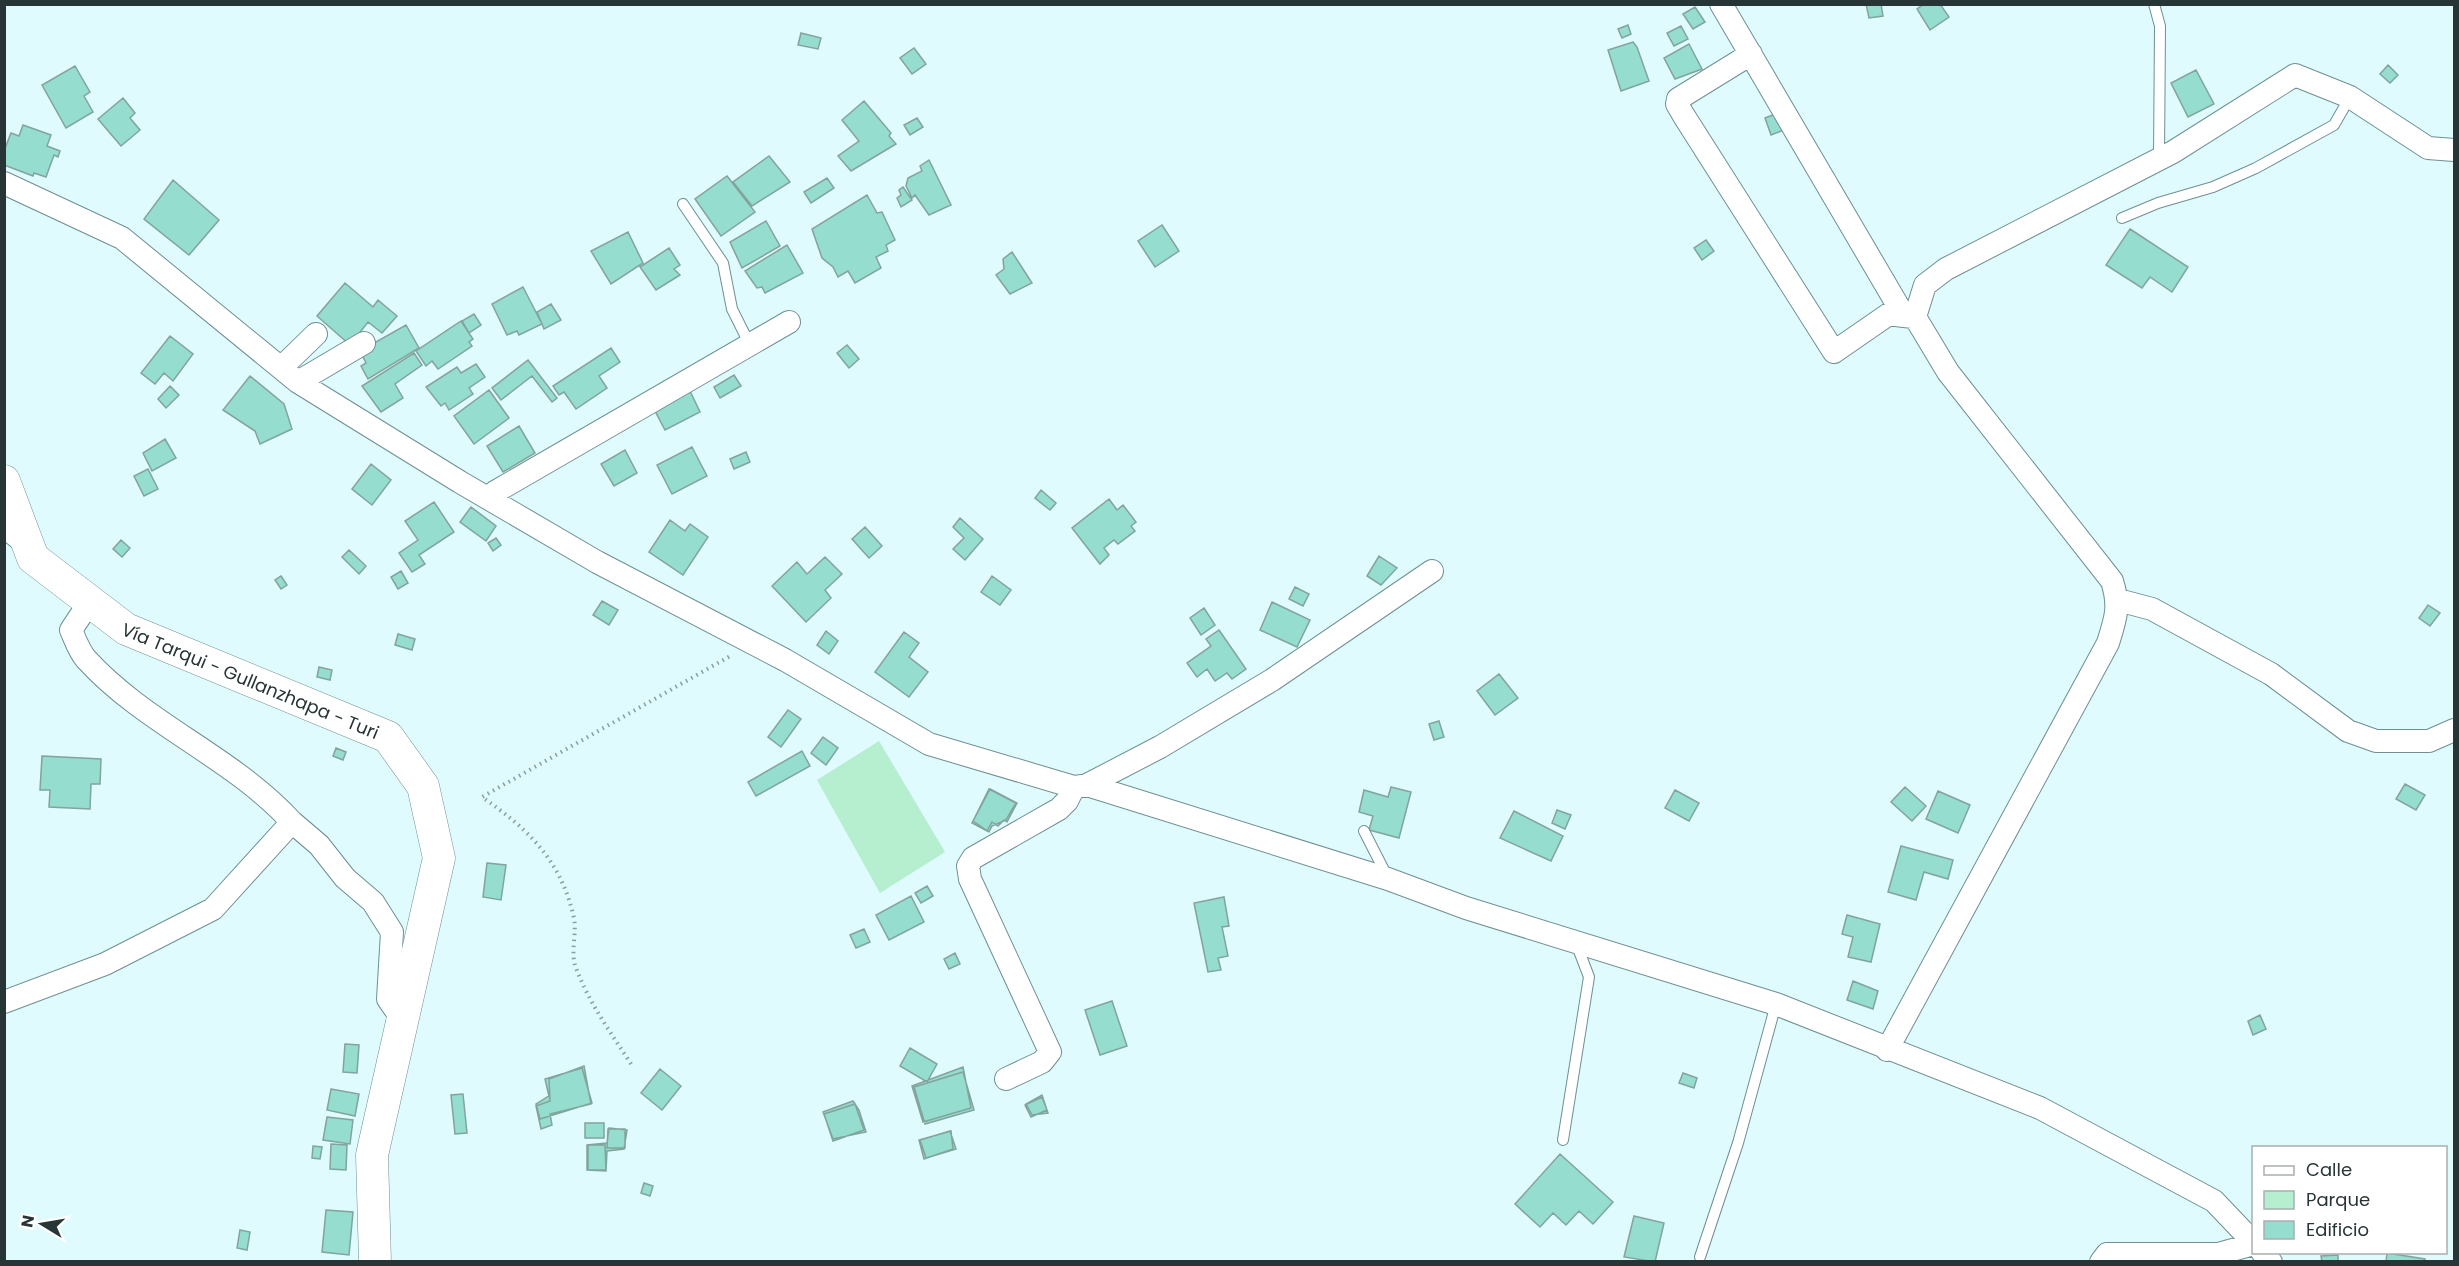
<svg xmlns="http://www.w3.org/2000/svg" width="2459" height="1266" font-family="Poppins,sans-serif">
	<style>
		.green { fill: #b6eed0 }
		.building { fill: #94ddcf; stroke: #83a39d; stroke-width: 1.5 }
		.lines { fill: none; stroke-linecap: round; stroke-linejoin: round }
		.lane-casing { stroke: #6f8f92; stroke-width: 12 }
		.street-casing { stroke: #6f8f92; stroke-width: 24 }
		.secondary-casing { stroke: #6f8f92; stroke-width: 33 }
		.path { stroke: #889e9f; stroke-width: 4; stroke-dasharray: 1.5 4.5; stroke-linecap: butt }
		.lane { stroke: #fff; stroke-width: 10 }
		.street { stroke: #fff; stroke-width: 22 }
		.secondary { stroke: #fff; stroke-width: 32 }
		.labels { text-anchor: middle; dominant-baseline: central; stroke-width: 4.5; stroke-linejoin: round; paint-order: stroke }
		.street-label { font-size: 18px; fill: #273536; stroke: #fff }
	</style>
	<rect width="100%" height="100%" fill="#dffbfd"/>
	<path class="green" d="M879 741 945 852 880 893 817 780Z"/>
	<path class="building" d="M1866 4H1881L1883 16 1869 18Z
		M1924 4H1940L1949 17 1930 30 1917 9Z
		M1695 7 1705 22 1693 29 1683 14Z
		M1628 25 1631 34 1622 38 1618 29Z
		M1681 26 1688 39 1674 46 1667 33Z
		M801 33 821 38 818 49 798 45Z
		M1633 42 1637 47 1649 81 1621 91 1608 50Z
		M1689 44 1702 69 1675 79 1664 58Z
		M914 48 926 64 912 74 900 58Z
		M2388 65 2398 75 2390 83 2380 74Z
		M75 66 90 92 84 96 93 112 66 128 42 85Z
		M2196 70 2214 104 2188 117 2171 83Z
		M123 98 135 113 130 118 140 130 121 146 98 119Z
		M864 101 891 133 889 136 896 144 851 171 838 156 859 141 842 120Z
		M1778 113 1784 130 1771 135 1765 118Z
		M917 118 923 127 910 135 904 125Z
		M23 125 51 135 47 146 60 151 58 157 54 155 46 177 34 173 33 176 4 165V151L11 133 19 136Z
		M769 156 790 182 752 206 733 182Z
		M929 160 951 205 929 215 915 195 912 198 906 186 908 178 922 171 920 166Z
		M727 176 755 212 721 236 695 199Z
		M827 178 834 188 811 203 804 192Z
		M173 180 219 220 189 255 144 219Z
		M903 187 912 200 901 207 897 198 901 195 899 190Z
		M867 195 877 213 882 212 895 240 886 245 888 251 876 257 881 268 855 283 848 271 838 277 833 267 822 258 812 229Z
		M766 221 780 246 742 268 730 242Z
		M1162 225 1179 251 1155 267 1138 241Z
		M2130 229 2188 267 2172 292 2150 277 2142 288 2106 265Z
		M628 232 643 263 611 284 591 251Z
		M1706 240 1714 251 1702 260 1694 248Z
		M787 245 803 273 765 293 762 287 757 288 745 271Z
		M669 248 680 265 674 269 680 275 656 290 640 267Z
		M1012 252 1032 283 1010 294 996 275 1004 269 1003 259Z
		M345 283 373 307 378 300 397 316 382 333 368 322 350 345 317 316Z
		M523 287 542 324 519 335 517 331 507 335 492 304Z
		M551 304 561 320 544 329 537 312Z
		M474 314 481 325 469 333 462 321Z
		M461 321 473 339 469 342 472 346 438 369 432 361 426 366 416 351Z
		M406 325 419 348 368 379 361 366 366 363 360 351Z
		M170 336 193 354 173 381 164 373 155 384 141 373Z
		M847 345 859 359 849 368 837 353Z
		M611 348 620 362 599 376 607 388 576 409 564 392 559 395 553 386Z
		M414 353 422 365 395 384 403 398 381 412 362 386Z
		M528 360 557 398 552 402 532 376 501 400 492 388Z
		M476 364 485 377 469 388 473 394 449 410 445 403 441 406 426 387 457 367 461 373Z
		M734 375 741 386 720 398 714 387Z
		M250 376 284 404 292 429 260 444 255 431 223 410Z
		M170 386 179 395 166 408 158 399Z
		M489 390 509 418 474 444 454 416Z
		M690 391 700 412 665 430 654 409Z
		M519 426 535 453 503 472 487 446Z
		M165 439 176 458 152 471 143 453Z
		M692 447 707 476 672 494 657 465Z
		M625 450 637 473 614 486 601 464Z
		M746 452 750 462 734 469 730 459Z
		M371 464 391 480 372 505 352 489Z
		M148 469 158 489 144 496 134 476Z
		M1041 490 1056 503 1050 510 1035 498Z
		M1109 499 1117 510 1123 505 1136 522 1131 526 1135 531 1118 544 1114 540 1104 548 1109 555 1100 564 1072 528Z
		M434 502 454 532 419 555 425 564 412 572 399 553 418 540 405 521Z
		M471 507 496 526 486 541 460 522Z
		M960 518 983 539 965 560 953 549 964 538 953 527Z
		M670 520 685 531 690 524 708 537 683 575 649 552Z
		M865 527 882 546 869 558 852 539Z
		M496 538 501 545 493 551 488 543Z
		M121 540 130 548 122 557 113 549Z
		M349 550 366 566 359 574 342 557Z
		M1379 556 1397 568 1381 585 1367 576Z
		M825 557 842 574 825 590 831 598 806 622 772 586 797 562 807 574Z
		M401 571 408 583 398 589 391 577Z
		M281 576 287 585 281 589 275 580Z
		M992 576 1011 590 1000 605 981 592Z
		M1295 587 1309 594 1303 606 1289 599Z
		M602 601 618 610 609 625 593 615Z
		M1272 602 1310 620 1297 647 1260 630Z
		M2428 605 2440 613 2430 626 2419 618Z
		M1204 608 1215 625 1201 635 1190 618Z
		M1219 630 1246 669 1232 679 1227 673 1215 681 1207 669 1197 677 1187 663 1211 646 1206 639Z
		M826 631 838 641 829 654 817 645Z
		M904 632 919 643 909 657 928 672 909 697 875 672Z
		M398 634 415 639 412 650 395 645Z
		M319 667 332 670 330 680 317 677Z
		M1499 674 1518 698 1495 715 1477 691Z
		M788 710 801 719 781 747 768 737Z
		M1439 721 1444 737 1434 740 1429 724Z
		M823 737 838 748 826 765 811 753Z
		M336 748 346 752 343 760 333 756Z
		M802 751 810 766 756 796 748 782Z
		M42 756 101 759 100 784H91L90 809 49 807 50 790H40Z
		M2405 784 2425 795 2416 810 2396 799Z
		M1391 787 1411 792 1399 838 1369 830 1373 816 1359 812 1364 790 1388 797Z
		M1905 787 1926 806 1912 821 1891 802Z
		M989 789 1016 803 1006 820 992 826 989 832 973 821Z
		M990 789 1017 803 1007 822 1004 820 998 826 992 822 987 831 972 823Z
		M1675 790 1699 803 1689 821 1665 808Z
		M1938 791 1970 805 1958 833 1926 819Z
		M1557 810 1571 815 1565 829 1552 823Z
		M1514 811 1563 836 1551 861 1500 838Z
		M1901 846 1953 860 1948 879 1924 872 1916 900 1888 892Z
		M487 863 506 865 501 900 483 897Z
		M927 886 933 896 921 903 915 893Z
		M911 896 924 922 889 940 876 915Z
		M1224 897 1229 926 1222 927 1228 956 1218 958 1221 970 1208 972 1194 903Z
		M1847 915 1880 924 1871 962 1848 957 1853 937 1842 934Z
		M864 929 870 942 856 948 850 935Z
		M955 953 960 964 949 969 944 959Z
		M1853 981 1878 991 1873 1009 1847 1000Z
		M1112 1001 1127 1046 1100 1055 1085 1010Z
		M2260 1015 2266 1029 2253 1035 2248 1021Z
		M345 1044 359 1045 357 1073 343 1072Z
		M910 1048 937 1064 927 1082 900 1066Z
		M584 1066 591 1104 550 1114 552 1125 541 1129 536 1106 550 1101 549 1079Z
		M963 1067 971 1108 923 1122 912 1086Z
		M582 1068 592 1103 540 1119 536 1104 549 1096 545 1079Z
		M660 1069 681 1086 662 1110 641 1093Z
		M963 1072 974 1110 925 1124 914 1087Z
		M1683 1073 1697 1078 1694 1088 1679 1083Z
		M331 1089 359 1094 355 1116 327 1110Z
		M463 1094 467 1133 455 1134 451 1095Z
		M1042 1095 1048 1113 1032 1115 1026 1104Z
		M1042 1097 1047 1110 1031 1117 1025 1105Z
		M853 1101 859 1110 866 1132 833 1139 823 1112Z
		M855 1104 864 1130 833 1141 824 1114Z
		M327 1117 353 1120 350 1144 323 1140Z
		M585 1123H604V1138H585Z
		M609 1128 627 1130 624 1149 607 1151 606 1171 587 1170V1145L607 1143Z
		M608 1129H625V1148H607Z
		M950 1131 956 1149 926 1158 920 1140Z
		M951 1131 953 1149 924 1159 919 1140Z
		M331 1144 347 1145 346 1170 330 1169Z
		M588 1145H605L606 1170H588Z
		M313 1146 322 1147 320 1159 312 1158Z
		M1560 1154 1613 1202 1593 1224 1579 1211 1566 1225 1553 1213 1540 1227 1515 1204Z
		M644 1183 653 1186 650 1196 641 1193Z
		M326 1210 353 1212 349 1255 322 1252Z
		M1634 1216 1664 1223 1655 1262 1624 1257Z
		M240 1230 250 1232 247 1250 237 1248Z
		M2387 1253 2425 1259V1262H2386Z
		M2338 1255V1262H2322L2321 1256Z"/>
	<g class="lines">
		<g class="lane-casing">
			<path id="lane" d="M2154 4 2160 26 2159 159
				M683 204 723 263 732 309 750 345
				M2122 218 2158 203 2213 187 2256 168 2334 125 2350 97
				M4 534 19 546
				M1364 831 1387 876
				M1563 1140 1589 977 1576 943
				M1700 1257 1738 1143 1776 1004"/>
		</g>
		<g class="street-casing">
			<path id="street" d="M1721 4 1904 316 1913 317
				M1751 54 1678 99 1677 104 1684 116 1834 352 1889 314 1904 316
				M4 183 122 238 298 382 460 482 597 562 785 660 929 744 1074 787 1087 785 1388 879 1466 908 1776 1004 2040 1108 2214 1201 2254 1243
				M282 367 316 334
				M298 382 364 343
				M489 499 495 492 789 322
				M91 600 71 630C75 639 79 651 86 659 146 725 233 757 292 822
				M2118 600 2152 609 2271 674 2348 731 2376 741H2429L2454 730
				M1087 785 1160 747 1272 680 1432 571
				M4 1002 105 964 213 909 292 822 319 845 345 878 373 902 392 932 388 999 402 1019
				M1887 1050 2108 643C2116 618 2120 606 2112 581L1948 372 1915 317 1925 285 1946 269 2173 152 2295 75 2350 97 2428 148 2454 150
				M1006 1079 1042 1062 1050 1052 970 879 968 866 973 858 1059 809 1067 801 1074 787
				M2262 1252 2271 1262
				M2101 1262 2107 1254H2218L2254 1244"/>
		</g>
		<g class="secondary-casing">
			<g id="secondary">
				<path id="s1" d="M4 481 33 558 126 629 388 737 423 786 439 858 372 1155 375 1262"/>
			</g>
		</g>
		<path class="path" d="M631 1064C611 1033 589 1003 576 968 570 953 577 934 574 918 561 860 528 829 482 797L732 655"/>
		<use href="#lane" class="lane"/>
		<use href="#street" class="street"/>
		<use href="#secondary" class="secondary"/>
	</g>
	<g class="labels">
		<g class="street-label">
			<text stroke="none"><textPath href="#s1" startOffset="334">Vía Tarqui - Gullanzhapa - Turi</textPath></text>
		</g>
	</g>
	<rect width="2459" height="1266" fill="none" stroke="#273536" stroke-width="12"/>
	<rect x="2252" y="1146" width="195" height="108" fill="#ffffff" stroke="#a9aeaf" stroke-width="1.5"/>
	<rect x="2264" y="1166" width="30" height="9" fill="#ffffff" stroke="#a9aeaf" stroke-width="1.5"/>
	<text x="2306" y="1176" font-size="18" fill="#273536">Calle</text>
	<rect x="2264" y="1191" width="30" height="18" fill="#b6eed0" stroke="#a9aeaf" stroke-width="1.5"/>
	<text x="2306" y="1206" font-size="18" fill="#273536">Parque</text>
	<rect x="2264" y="1221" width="30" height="18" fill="#94ddcf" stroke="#a9aeaf" stroke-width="1.5"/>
	<text x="2306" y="1236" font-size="18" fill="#273536">Edificio</text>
	<g transform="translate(42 1224) rotate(281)" stroke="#ffffff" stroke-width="4.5" paint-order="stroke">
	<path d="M0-4.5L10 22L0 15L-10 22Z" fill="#273536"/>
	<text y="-9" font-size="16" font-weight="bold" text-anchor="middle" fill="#273536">N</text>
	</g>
</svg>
